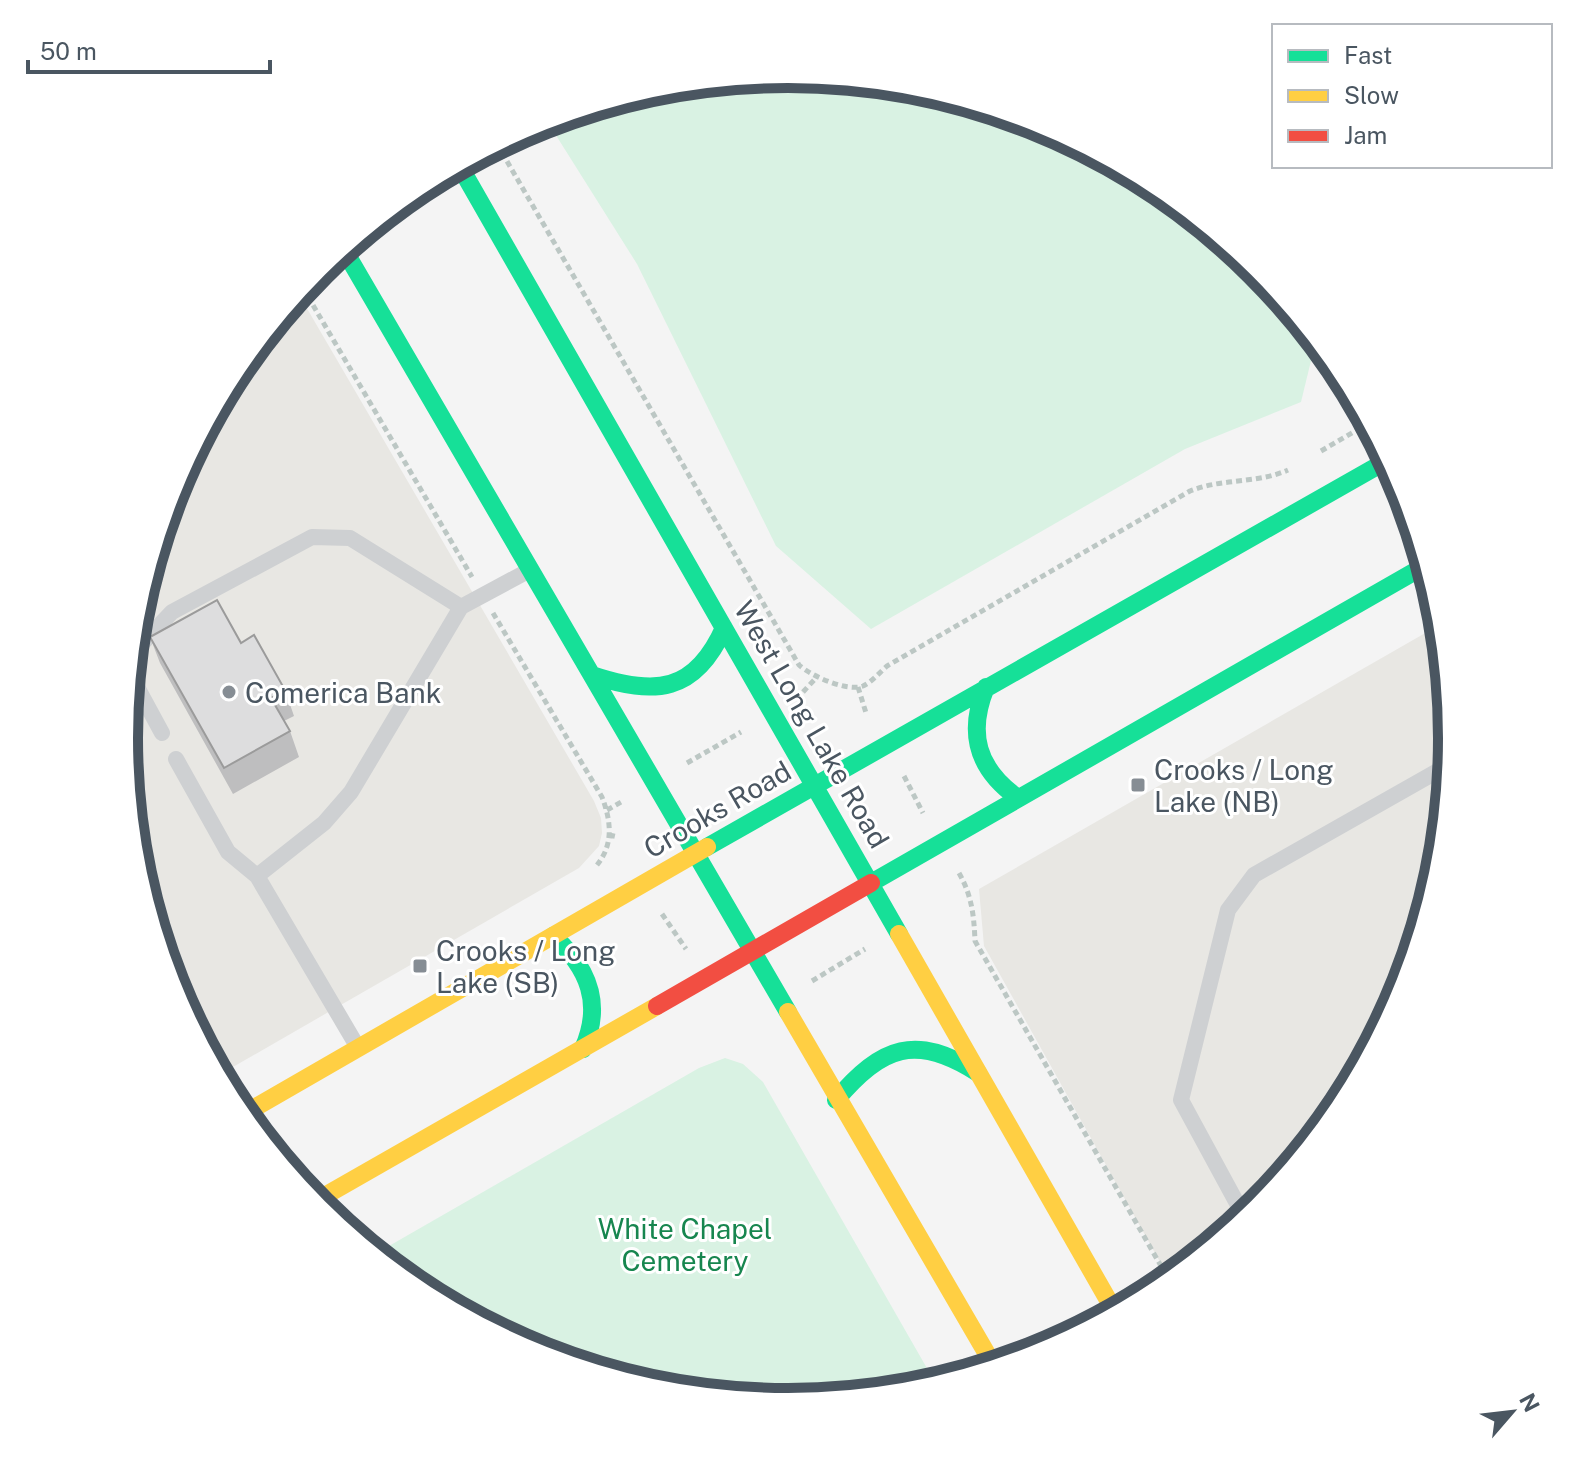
<svg xmlns="http://www.w3.org/2000/svg" width="1576" height="1476" font-family="'Public Sans',sans-serif">
	<style>
		.commercial { fill: #e8e7e3 }
		.green { fill: #d9f2e3 }
		.lines { fill: none; stroke-linecap: round; stroke-linejoin: round }
		.path { stroke: #bcc7c4; stroke-width: 5; stroke-dasharray: 6 4; stroke-linecap: butt }
		.lane { stroke: #ced0d2; stroke-width: 16 }
		.fast { stroke: #16e098; stroke-width: 18 }
		.slow { stroke: #ffcf43; stroke-width: 18 }
		.jam { stroke: #f24e42; stroke-width: 18 }
		.wall { fill: #bebebf }
		.building { fill: #ddddde; stroke: #9b9b9b; stroke-width: 2 }
		.poi-dot { fill: #868d94; stroke: #fff; stroke-width: 3 }
		.labels { text-anchor: middle; dominant-baseline: central; stroke-width: 6; stroke-linejoin: round; paint-order: stroke }
		.poi-label { font-size: 28px; fill: #4a5661; stroke: #fff; text-anchor: start }
		.street-label { font-size: 28px; fill: #4a5661; stroke: #fff }
		.park-label { font-size: 28px; fill: #17864f; stroke: #fff }
		.rim { fill: none; stroke: #4a5661; stroke-width: 10 }
	</style>
	<rect width="100%" height="100%" fill="#f4f4f4"/>
	<path class="commercial" d="M298 293 594 801 601 818 602 833 599 846 579 868 219 1075 174 992 137 867 124 738 137 608 175 483 236 369Z
		M1441 624 1452 738 1439 868 1401 993 1340 1107 1257 1208 1170 1280 984 946 979 889Z"/>
	<path class="green" d="M788 74 918 87 1043 125 1157 186 1258 269 1316 340 1301 402 1185 449 871 629 776 546 637 264 547 121 659 87Z
		M725 1058 743 1064 763 1082 936 1384 917 1389 788 1402 658 1389 533 1351 419 1290 375 1254 699 1068Z"/>
	<g class="lines">
		<path class="path" d="M497 144 799 665C811 676 847 692 863 686 872 682 880 672 887 666L1190 491C1222 478 1256 484 1288 470
			M303 288 472 577
			M1321 451 1369 423
			M493 613 602 797C611 821 614 844 597 865
			M858 687 866 713
			M803 692 816 678
			M687 763 741 732
			M904 776 923 813
			M607 810 623 801
			M609 835 618 837
			M959 873C972 896 974 916 975 941L1169 1280
			M662 914 686 949
			M812 981 865 949"/>
		<path class="lane" d="M132 654 172 612 312 537 350 538 461 607
			M130 674 162 733
			M176 759 228 852 257 876 357 1046
			M257 876 324 823 351 792 461 607 528 571
			M1245 1218 1181 1100 1228 910 1254 875 1450 764"/>
		<path class="fast" d="M459 165 899 934
			M343 248 788 1012
			M592 675C655 696 695 693 724 628
			M986 687C967 733 977 769 1018 798
			M707 847 1388 460
			M871 883 1426 565
			M553 936C589 968 603 1004 583 1049
			M836 1100C882 1046 916 1033 978 1073"/>
		<path class="slow" d="M899 934 1115 1312
			M788 1012 994 1366
			M242 1115 707 847
			M314 1202 657 1006"/>
		<path class="jam" d="M657 1006 871 883"/>
	</g>
	<path class="wall" d="M150 637 241 643 285 690 294 716 284 721 290 731 299 757 233 794 160 663Z"/>
	<path class="building" d="M217 600 241 643 254 635 285 690 271 698 290 731 224 768 150 637Z"/>
	<g class="poi-dot">
		<circle cx="229" cy="692" r="8"/>
		<rect x="1130" y="777" width="16" height="16" rx="4"/>
		<rect x="412" y="958" width="16" height="16" rx="4"/>
	</g>
	<g class="labels">
		<g class="poi-label">
			<text x="245" y="692">Comerica Bank</text>
			<text x="1154" y="769">Crooks / Long<tspan x="1154" dy="32">Lake (NB)</tspan></text>
			<text x="436" y="950">Crooks / Long<tspan x="436" dy="32">Lake (SB)</tspan></text>
		</g>
		<g class="street-label">
			<text transform="translate(812 724) rotate(60)">West Long Lake Road</text>
			<text transform="translate(717 809) rotate(-30)">Crooks Road</text>
		</g>
		<g class="park-label">
			<text x="685" y="1228">White Chapel<tspan x="685" dy="32">Cemetery</tspan></text>
		</g>
	</g>
	<path d="M0 0H1576V1476H0ZM138 738a650 650 0 1 1 1300 0a650 650 0 1 1-1300 0Z" fill="#fff" fill-rule="evenodd"/>
	<path class="rim" d="M138 738a650 650 0 1 1 1300 0a650 650 0 1 1-1300 0Z"/>
	<rect x="1272" y="24" width="280" height="144" fill="#ffffff" stroke="#b7bbc0" stroke-width="2"/>
	<rect x="1288" y="50" width="40" height="12" fill="#16e098" stroke="#b7bbc0" stroke-width="2"/>
	<text x="1344" y="64" font-size="24" fill="#4a5661">Fast</text>
	<rect x="1288" y="90" width="40" height="12" fill="#ffcf43" stroke="#b7bbc0" stroke-width="2"/>
	<text x="1344" y="104" font-size="24" fill="#4a5661">Slow</text>
	<rect x="1288" y="130" width="40" height="12" fill="#f24e42" stroke="#b7bbc0" stroke-width="2"/>
	<text x="1344" y="144" font-size="24" fill="#4a5661">Jam</text>
	<g transform="translate(1512 1412) rotate(62)" stroke="#ffffff" stroke-width="6" paint-order="stroke">
	<path d="M0-6L14 30L0 20L-14 30Z" fill="#4a5661"/>
	<text y="-12" font-size="22" font-weight="bold" text-anchor="middle" fill="#4a5661">N</text>
	</g>
	<path d="M28 60v12h242v-12" fill="none" stroke="#4a5661" stroke-width="4"/>
	<text x="40" y="60" font-size="24" fill="#4a5661" stroke="#ffffff" stroke-width="6" paint-order="stroke">50 m</text>
</svg>
